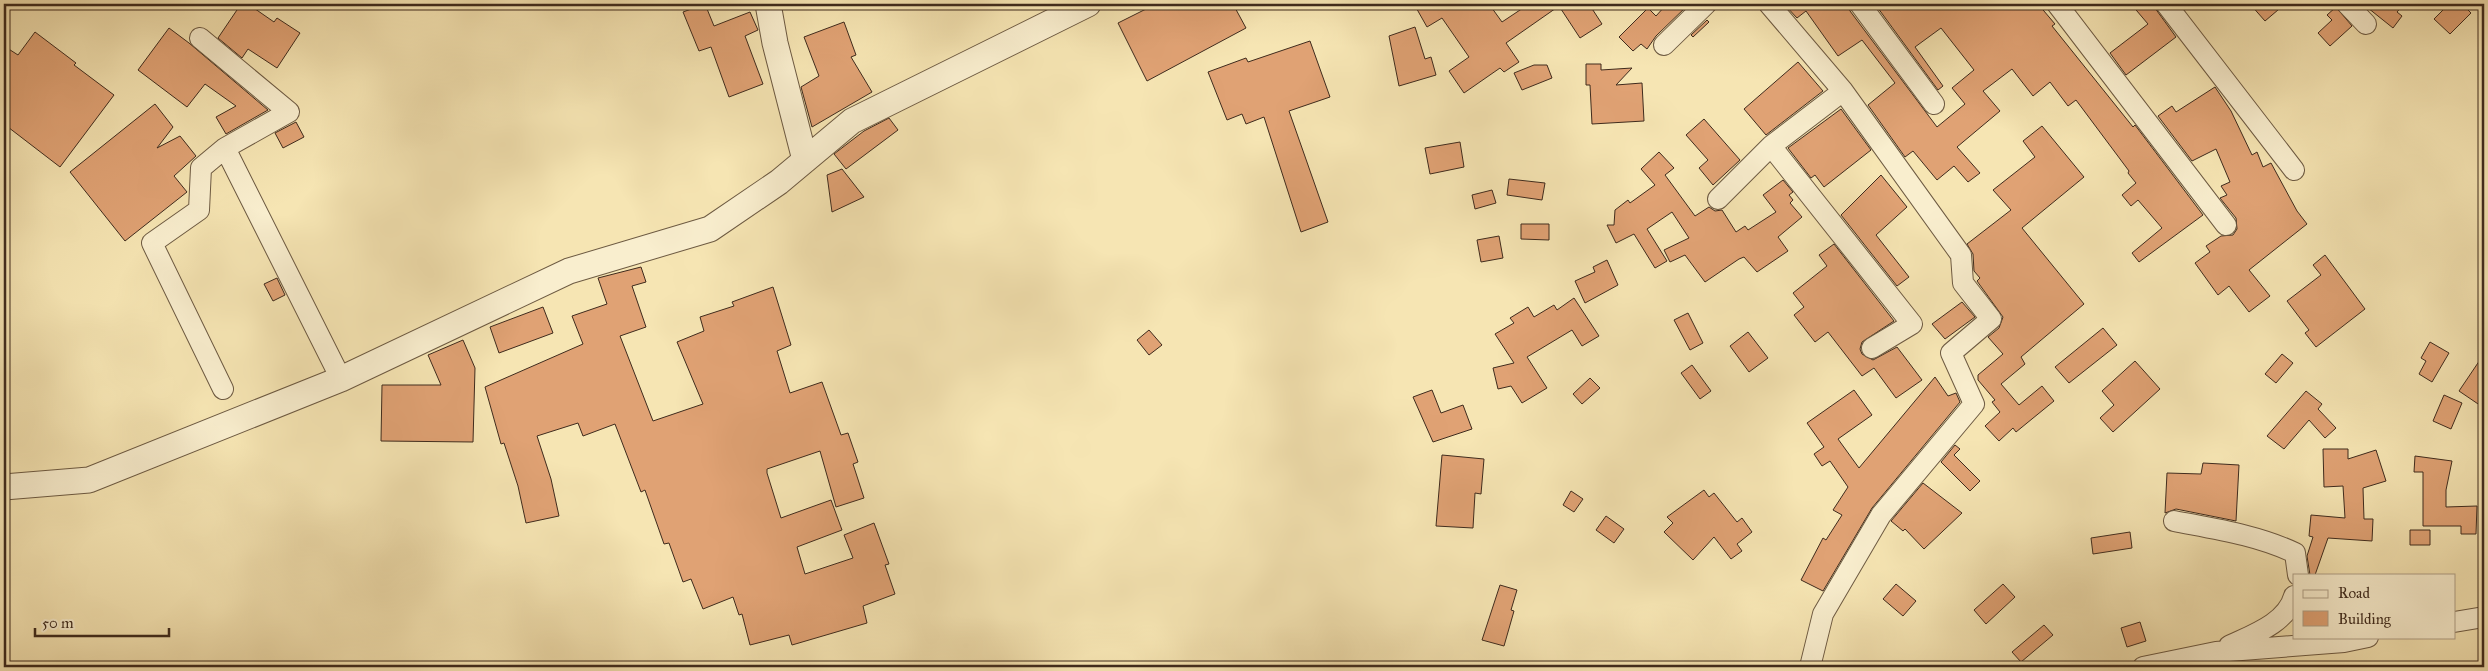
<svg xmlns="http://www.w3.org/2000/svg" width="2488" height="671" font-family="'IM FELL Great Primer',serif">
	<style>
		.building { fill: #e0a274; stroke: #3f2b1d }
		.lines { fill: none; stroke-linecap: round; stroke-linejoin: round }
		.minor-casing { stroke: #6d5a42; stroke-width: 22 }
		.tertiary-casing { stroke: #6d5a42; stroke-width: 27 }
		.minor { stroke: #f9eece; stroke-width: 20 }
		.tertiary { stroke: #f9eece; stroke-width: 25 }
	</style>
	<rect width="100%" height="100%" fill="#f6e5b3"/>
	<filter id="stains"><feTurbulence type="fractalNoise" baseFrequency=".004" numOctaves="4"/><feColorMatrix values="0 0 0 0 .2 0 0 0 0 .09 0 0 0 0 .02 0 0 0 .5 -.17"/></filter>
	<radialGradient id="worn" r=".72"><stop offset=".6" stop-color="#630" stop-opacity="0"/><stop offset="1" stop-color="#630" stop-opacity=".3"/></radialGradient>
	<path class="building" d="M241 4H248L274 22 277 18 300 33 277 68 248 49 242 58 218 38Z
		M705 4 714 26 750 12 758 30 745 36 763 84 729 97 711 47 699 51 683 12Z
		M1156 4H1233L1246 28 1147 81 1118 23Z
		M1414 4H1489L1502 22 1529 4H1589L1602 24 1580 38 1559 6 1506 43 1519 62 1504 72 1500 68 1464 93 1449 71 1469 57 1442 18 1427 27Z
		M1662 4H1689L1656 36 1647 49 1641 44 1633 51 1619 37 1648 8 1656 16 1665 6Z
		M1784 4H1848L1850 11 1937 127 1965 104 1952 88 1974 70 1941 28 1915 47 1943 86 1938 90 1875 4H2038L2055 24 2052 26 2133 127 2135 125 2203 215 2139 262 2132 253 2162 228 2138 200 2131 206 2122 195 2136 183 2128 173 2129 171 2076 100 2068 106 2050 82 2033 96 2012 69 1983 91 2000 111 1957 147 1980 173 1968 182 1954 166 1937 180 1913 151 1905 157 1868 105 1895 83 1862 40 1838 56 1806 11 1797 18Z
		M2131 4H2152L2176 37 2126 75 2110 53 2148 24Z
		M2250 4H2285L2265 21Z
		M2363 4H2404L2397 12 2402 16 2393 28Z
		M2449 4H2462L2471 13 2450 34 2434 19Z
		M2336 7 2352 26 2330 46 2318 33 2332 20 2327 15Z
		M1707 20 1709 22 1693 37 1691 35Z
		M844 22 856 55 851 57 872 92 812 127 801 87 819 76 804 37Z
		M1415 27 1425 59 1431 57 1436 75 1399 86 1389 36Z
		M169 28 189 43 268 110 226 134 216 117 236 106 205 84 187 107 138 70Z
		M35 32 76 63 74 65 114 95 60 167 4 124V46L18 55Z
		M1310 41 1330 97 1289 111 1328 222 1301 232 1264 117 1246 124 1242 114 1227 120 1208 72 1246 58 1248 62Z
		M1798 62 1823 91 1766 135 1744 109Z
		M1586 64H1601V70L1632 68 1616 85 1642 83 1644 121 1592 124 1590 85H1586Z
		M1534 65H1547L1552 78 1522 90 1514 73Z
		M2215 87 2231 111 2252 155 2257 152 2263 167 2271 163 2297 211 2307 224 2249 270 2270 296 2249 312 2229 286 2218 295 2195 263 2210 252 2206 246 2221 236 2233 235 2237 229 2236 218 2220 198 2227 195 2221 186 2230 182 2216 149 2192 161 2158 116 2172 106 2176 112Z
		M155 104 173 127 157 148 180 136 196 156 174 176 187 192 125 241 70 172Z
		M1841 109 1871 150 1824 187 1815 175 1811 178 1788 148Z
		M889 118 898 130 846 169 834 154 864 131Z
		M1704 119 1740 160 1713 185 1699 168 1708 160 1686 135Z
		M296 122 304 137 283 148 275 133Z
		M2042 126 2084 177 2022 228 2084 304 2021 357 2025 364 2001 384 2019 405 2042 386 2054 401 2016 432 2013 428 1999 441 1985 426 2000 412 1992 402 1995 400 1978 380V375L2003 354 1988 337 1999 328 2003 317 1977 281 1980 278 1974 271 1973 254 1967 244 2011 210 1993 190 2035 157 2023 141Z
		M1460 142 1464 167 1430 174 1425 148Z
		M1659 152 1674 168 1665 175 1695 216 1709 207 1715 211 1722 210 1736 232 1745 226 1748 230 1776 212 1763 195 1783 180 1793 192 1789 195 1793 200 1790 203 1802 217 1778 237 1788 251 1757 272 1744 257 1739 259 1705 282 1685 255 1670 262 1664 250 1689 238 1672 212 1647 229 1667 261 1655 268 1634 234 1616 243 1607 225H1614L1615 210 1628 200 1630 203 1655 185 1641 169Z
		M842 169 864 197 832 212 827 175Z
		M1881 175 1907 207 1876 235 1909 277 1897 286 1841 215Z
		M1509 179 1545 183 1542 200 1507 195Z
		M1492 190 1496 203 1475 209 1472 195Z
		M1521 224H1549V240L1521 239Z
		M1499 236 1503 258 1481 262 1477 240Z
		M1834 244 1894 321 1862 342 1860 349 1862 354 1873 360 1897 347 1922 380 1896 398 1874 368 1862 376 1828 332 1815 342 1794 315 1804 307 1793 293 1827 266 1819 255Z
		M2325 255 2365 309 2316 347 2305 333 2309 330 2287 301 2321 275 2313 265Z
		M1607 260 1618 285 1585 303 1575 281 1595 272 1593 267Z
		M641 267 646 282 632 286 646 327 620 336 653 421 703 404 677 342 704 331 700 317 734 306 732 302 773 287 791 345 777 351 790 393 822 382 841 435 848 433 858 462 853 464 864 498 836 507 820 451 767 469V473L781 518 831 500 842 530 797 547 805 574 853 558 844 535 874 523 889 564 885 565 895 594 863 606 867 623 792 645 789 635 750 645 742 614 739 615 733 597 703 609 691 579 683 582 669 543 664 544 645 490 641 492 615 424 583 436 578 423 537 436 551 479 559 516 526 523 518 486 504 443 501 444 485 387 583 344 572 316 607 304 598 278Z
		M277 278 285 295 273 301 264 284Z
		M1574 298 1599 336 1582 346 1572 330 1527 357 1547 388 1522 403 1511 386 1498 389 1493 368 1514 363 1495 334 1514 323 1510 318 1528 307 1534 317 1554 305 1557 310Z
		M1962 302 1975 317 1945 339 1932 324Z
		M543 307 553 333 499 353 490 327Z
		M1688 313 1703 343 1690 350 1674 320Z
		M2103 328 2117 345 2069 383 2055 367Z
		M1149 330 1162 345 1149 355 1137 340Z
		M1748 332 1768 358 1749 372 1730 346Z
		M463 340 475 368 473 442 381 441 382 385H441L428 355Z
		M2430 342 2449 353 2432 382 2419 374 2426 361 2421 358Z
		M2282 354 2293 363 2276 383 2265 374Z
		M2484 354V408L2459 391Z
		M2135 361 2160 389 2113 432 2100 418 2114 405 2102 391Z
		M1692 365 1711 391 1700 399 1681 373Z
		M1935 377 1948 396 1956 393 1960 402 1872 508 1823 591 1801 580 1823 538 1826 540 1842 515 1833 510 1848 487 1830 461 1822 466 1814 454 1824 447 1807 423 1854 390 1872 415 1838 439 1859 468Z
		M1590 378 1600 388 1582 404 1573 394Z
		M1432 390 1441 413 1463 405 1472 429 1433 442 1413 397Z
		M2306 391 2322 404 2318 409 2336 428 2325 438 2309 420 2284 449 2267 436Z
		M2444 395 2462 403 2451 429 2433 421Z
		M1955 445 1960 449 1954 455 1980 481 1970 491 1941 462Z
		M2323 449H2348V459L2376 450 2386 481 2363 488 2364 519H2373L2372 541 2328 538 2315 575H2310L2307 556 2313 537 2309 536 2311 515 2345 518 2343 486 2324 487Z
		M1442 455 1484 459 1481 494 1475 493 1473 528 1436 526Z
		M2415 456 2452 461 2446 490V507L2477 506 2476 534H2461V526H2423V472H2414Z
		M2203 463 2239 465 2236 521 2176 509 2165 513 2167 473 2201 474Z
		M1923 483 1962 513 1924 549 1905 529 1903 531 1891 521Z
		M1704 490 1709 497 1714 493 1737 522 1742 518 1752 532 1737 544 1742 551 1731 559 1714 537 1693 560 1664 532 1673 523 1667 517Z
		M1571 491 1583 499 1574 512 1563 505Z
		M1606 516 1624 529 1614 543 1596 530Z
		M2410 530H2430V545H2410Z
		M2130 532 2132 548 2093 554 2091 538Z
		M1896 584 1916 601 1903 616 1883 599Z
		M2003 584 2015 597 1986 624 1974 610Z
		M1500 585 1517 590 1511 610 1514 611 1504 646 1482 640Z
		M2140 622 2146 641 2127 647 2121 628Z
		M2044 625 2053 635 2021 662 2012 652Z"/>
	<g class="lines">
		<g class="minor-casing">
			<path id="minor" d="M1769 4 1843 91 1961 255 1963 283 1991 319 1951 353 1974 404 1881 515 1823 614 1810 667
				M1860 4 1934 104
				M2057 4 2226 225
				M2166 4 2294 170
				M2347 4 2366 24
				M200 38 289 112 225 148 341 379
				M1664 45 1706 4
				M1771 146 1912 324 1872 348
				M1718 199 1771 146 1843 91
				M223 389 152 243 199 210 201 168 225 148
				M2174 521C2215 529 2257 535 2295 553L2298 575
				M2454 622 2484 617
				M2229 646C2252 635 2287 623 2294 596
				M2143 667 2216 652 2344 642 2368 637"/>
		</g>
		<g class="tertiary-casing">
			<path id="tertiary" d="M768 4 775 43 805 160
				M4 487 89 480 341 379 569 271 710 229 779 182 852 121 1088 4"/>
		</g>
		<use href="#minor" class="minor"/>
		<use href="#tertiary" class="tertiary"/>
	</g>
	<rect width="2488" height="671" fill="none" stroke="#f6e5b3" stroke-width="20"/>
	<rect x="5" y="5" width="2478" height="661" fill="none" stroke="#3f2b1d" stroke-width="2.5"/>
	<rect x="10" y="10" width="2468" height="651" fill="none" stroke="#3f2b1d"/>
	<rect x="2293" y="574" width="162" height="65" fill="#f9eece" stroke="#afa087"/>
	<rect x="2303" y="590" width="25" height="8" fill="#f9eece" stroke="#afa087"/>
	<text x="2338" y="598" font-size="15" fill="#3f2b1d">Road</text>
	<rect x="2303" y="611" width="25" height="15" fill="#e0a274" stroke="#afa087"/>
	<text x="2338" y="624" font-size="15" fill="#3f2b1d">Building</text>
	<path d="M35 628v8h134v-8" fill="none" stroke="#3f2b1d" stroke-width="2.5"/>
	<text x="42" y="628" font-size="15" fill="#3f2b1d" stroke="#f9eece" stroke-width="4" paint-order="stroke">50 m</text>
	<rect width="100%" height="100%" filter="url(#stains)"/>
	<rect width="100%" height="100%" fill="url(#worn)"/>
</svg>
